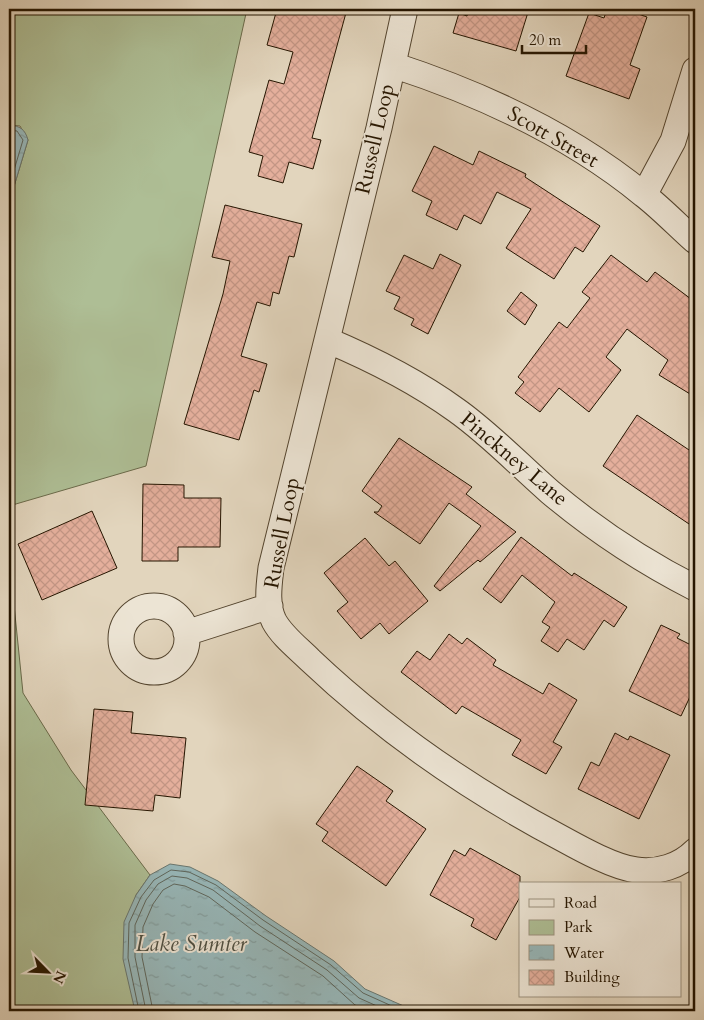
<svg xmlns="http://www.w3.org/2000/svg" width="704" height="1020" font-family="Cardo,serif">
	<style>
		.green { fill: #aebe95; stroke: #6a6a4a }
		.water { fill: url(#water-ripples); stroke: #69766f }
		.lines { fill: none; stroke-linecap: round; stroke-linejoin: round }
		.shore { stroke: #5e665c; stroke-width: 1 }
		.building { fill: url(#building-cross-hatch); stroke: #251500 }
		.minor-casing { stroke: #54452f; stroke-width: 27 }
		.minor { stroke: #ece4d4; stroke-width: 25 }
		.labels { text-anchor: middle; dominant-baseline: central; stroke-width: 4; stroke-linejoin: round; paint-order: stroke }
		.street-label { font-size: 21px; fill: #251500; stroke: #ece4d4 }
		.water-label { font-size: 22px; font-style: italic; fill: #4d4e41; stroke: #ece4d4 }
	</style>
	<defs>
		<pattern id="water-ripples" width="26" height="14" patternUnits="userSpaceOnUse" patternTransform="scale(1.25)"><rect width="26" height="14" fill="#97b7b9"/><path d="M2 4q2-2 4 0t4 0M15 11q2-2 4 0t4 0" fill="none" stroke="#829c9d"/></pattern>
		<pattern id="building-cross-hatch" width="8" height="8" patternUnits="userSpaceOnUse" patternTransform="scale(1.25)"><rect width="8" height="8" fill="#e4af9c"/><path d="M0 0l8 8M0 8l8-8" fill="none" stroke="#c39685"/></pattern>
	</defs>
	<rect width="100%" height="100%" fill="#e2d5bd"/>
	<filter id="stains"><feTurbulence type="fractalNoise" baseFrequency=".004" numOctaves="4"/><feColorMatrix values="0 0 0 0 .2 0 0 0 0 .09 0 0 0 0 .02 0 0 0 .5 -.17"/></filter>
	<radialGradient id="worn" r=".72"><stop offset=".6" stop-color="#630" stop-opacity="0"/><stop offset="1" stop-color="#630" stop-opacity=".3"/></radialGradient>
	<path class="green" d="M9 9H247L146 466 9 506V203L28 140 20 126 9 125Z
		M9 556 23 693 71 770 150 875 136 895 135 1011H9Z"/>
	<path class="water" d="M9 125C20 126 25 129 28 140L9 203Z
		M170 864 190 867 218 881 266 916 334 961 365 989 415 1011H135L123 959 124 922 136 895 150 875Z"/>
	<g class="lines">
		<path class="shore" d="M9 130 17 131 23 140 9 187
			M139 1011 128 958 129 923 141 897 154 880 171 870 189 872 216 885 263 920 331 965 363 993 403 1011
			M146 1011 135 957V925L146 900 158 884 172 876 187 878 213 890 260 926 327 970 359 998 388 1011
			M153 1011 142 957 143 927 153 904 163 890 174 884 185 886 209 897 255 932 323 976 355 1005 369 1011"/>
	</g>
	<path class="building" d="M277 9H347L312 138 321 140 313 169 289 162 283 183 258 176 263 156 249 152 269 80 284 84 293 52 267 45Z
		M469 9H529L516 51 453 33 459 13 467 16Z
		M607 9H624L647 17 630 65 640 69 629 99 566 76 589 13 604 18Z
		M434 146 473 165 479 151 526 174 525 177 600 226 583 252 575 247 554 279 506 248 531 209 497 192 481 224 464 215 457 230 426 215 432 201 412 191Z
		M225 205 302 224 294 257 289 256 279 294 273 292 270 306 257 302 241 356 267 364 259 392 254 390 239 440 184 424 223 294 230 261 212 257Z
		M440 254 461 265 428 334 411 325 414 319 394 309 400 297 386 291 404 255 433 269Z
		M611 255 647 282 655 272 695 302V397L659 375 668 360 627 329 606 357 621 370 589 412 559 388 540 412 515 393 524 382 518 377 559 322 567 328 590 298 582 292Z
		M521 292 537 305 525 325 507 311Z
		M637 415 695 454V528L603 466Z
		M399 438 472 487 466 494 516 532 480 562 478 560 440 591 434 586 481 526 449 503 420 544 374 512H378L382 506 362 491Z
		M143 484 184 485V498H221L220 547H178V561H142Z
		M92 511 117 568 42 600 18 544Z
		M521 537 572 576 574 573 627 607 614 627 604 620 584 650 567 639 558 652 541 641 550 627 542 622 555 602 522 575 501 603 483 589Z
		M365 538 389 566 395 561 428 601 389 634 380 623 361 639 337 611 348 602 324 573Z
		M661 625 680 634 677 638 695 647V686L681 716 629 691Z
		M449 634 462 644 467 638 496 660 493 665 543 694 549 683 577 700 553 742 562 747 546 774 512 755 521 740 462 706 456 714 401 672 417 651 430 660Z
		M94 709 133 712 131 733 186 738 180 798 155 795 153 811 85 805Z
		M615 733 628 740 630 736 670 755 639 819 578 789 591 762 599 766Z
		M357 766 393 791 386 801 426 829 386 886 322 841 328 832 316 824Z
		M470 848 520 876V897L496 940 471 926 474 919 430 895 454 850 465 856Z"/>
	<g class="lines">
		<g class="minor-casing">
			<path id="minor" d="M405 9 379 128 271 568C269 585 266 605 274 621 282 636 298 648 310 660 385 731 472 791 563 839 583 850 614 867 636 870 658 873 680 866 695 851
				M393 65C482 94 571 135 644 195 662 209 678 226 695 241
				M644 195 673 141 695 70
				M327 340C372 359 416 381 456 410 490 434 519 465 550 492 594 529 644 562 695 588
				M121 639a33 33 0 1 1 66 0a33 33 0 1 1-66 0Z
				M186 633 270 606"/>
		</g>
		<use href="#minor" class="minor"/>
	</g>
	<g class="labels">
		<g class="street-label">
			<text transform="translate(553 137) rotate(30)">Scott Street</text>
			<text transform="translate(375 139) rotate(-77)">Russell Loop</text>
			<text transform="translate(514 459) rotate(40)">Pinckney Lane</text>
			<text transform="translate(282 533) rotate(-79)">Russell Loop</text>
		</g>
		<g class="water-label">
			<text x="191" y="944">Lake Sumter</text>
		</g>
	</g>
	<rect width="704" height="1020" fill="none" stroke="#e2d5bd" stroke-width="30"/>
	<rect x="10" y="10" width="684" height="1000" fill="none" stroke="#251500" stroke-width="2.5"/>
	<rect x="15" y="15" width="674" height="990" fill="none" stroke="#251500"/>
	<rect x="519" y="882" width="162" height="115" fill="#ece4d4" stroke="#9c917f"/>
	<rect x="529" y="899" width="25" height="8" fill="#ece4d4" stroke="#9c917f"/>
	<text x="564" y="908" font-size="15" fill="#251500">Road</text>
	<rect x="529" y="920" width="25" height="15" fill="#aebe95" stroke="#9c917f"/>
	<text x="564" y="932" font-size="15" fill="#251500">Park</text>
	<rect x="529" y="945" width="25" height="15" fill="url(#water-ripples)" stroke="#9c917f"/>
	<text x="564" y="958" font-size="15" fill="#251500">Water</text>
	<rect x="529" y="970" width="25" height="15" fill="url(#building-cross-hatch)" stroke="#9c917f"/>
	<text x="564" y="982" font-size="15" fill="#251500">Building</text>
	<g transform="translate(48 972) rotate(114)" stroke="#ece4d4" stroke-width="4" paint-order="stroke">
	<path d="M0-4L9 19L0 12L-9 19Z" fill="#251500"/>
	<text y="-8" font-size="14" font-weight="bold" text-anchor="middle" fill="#251500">N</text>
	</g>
	<path d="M522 45v8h64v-8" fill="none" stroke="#251500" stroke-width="2.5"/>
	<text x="529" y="45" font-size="15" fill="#251500" stroke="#ece4d4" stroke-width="4" paint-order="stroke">20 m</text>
	<rect width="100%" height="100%" filter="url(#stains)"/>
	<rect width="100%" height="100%" fill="url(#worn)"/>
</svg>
